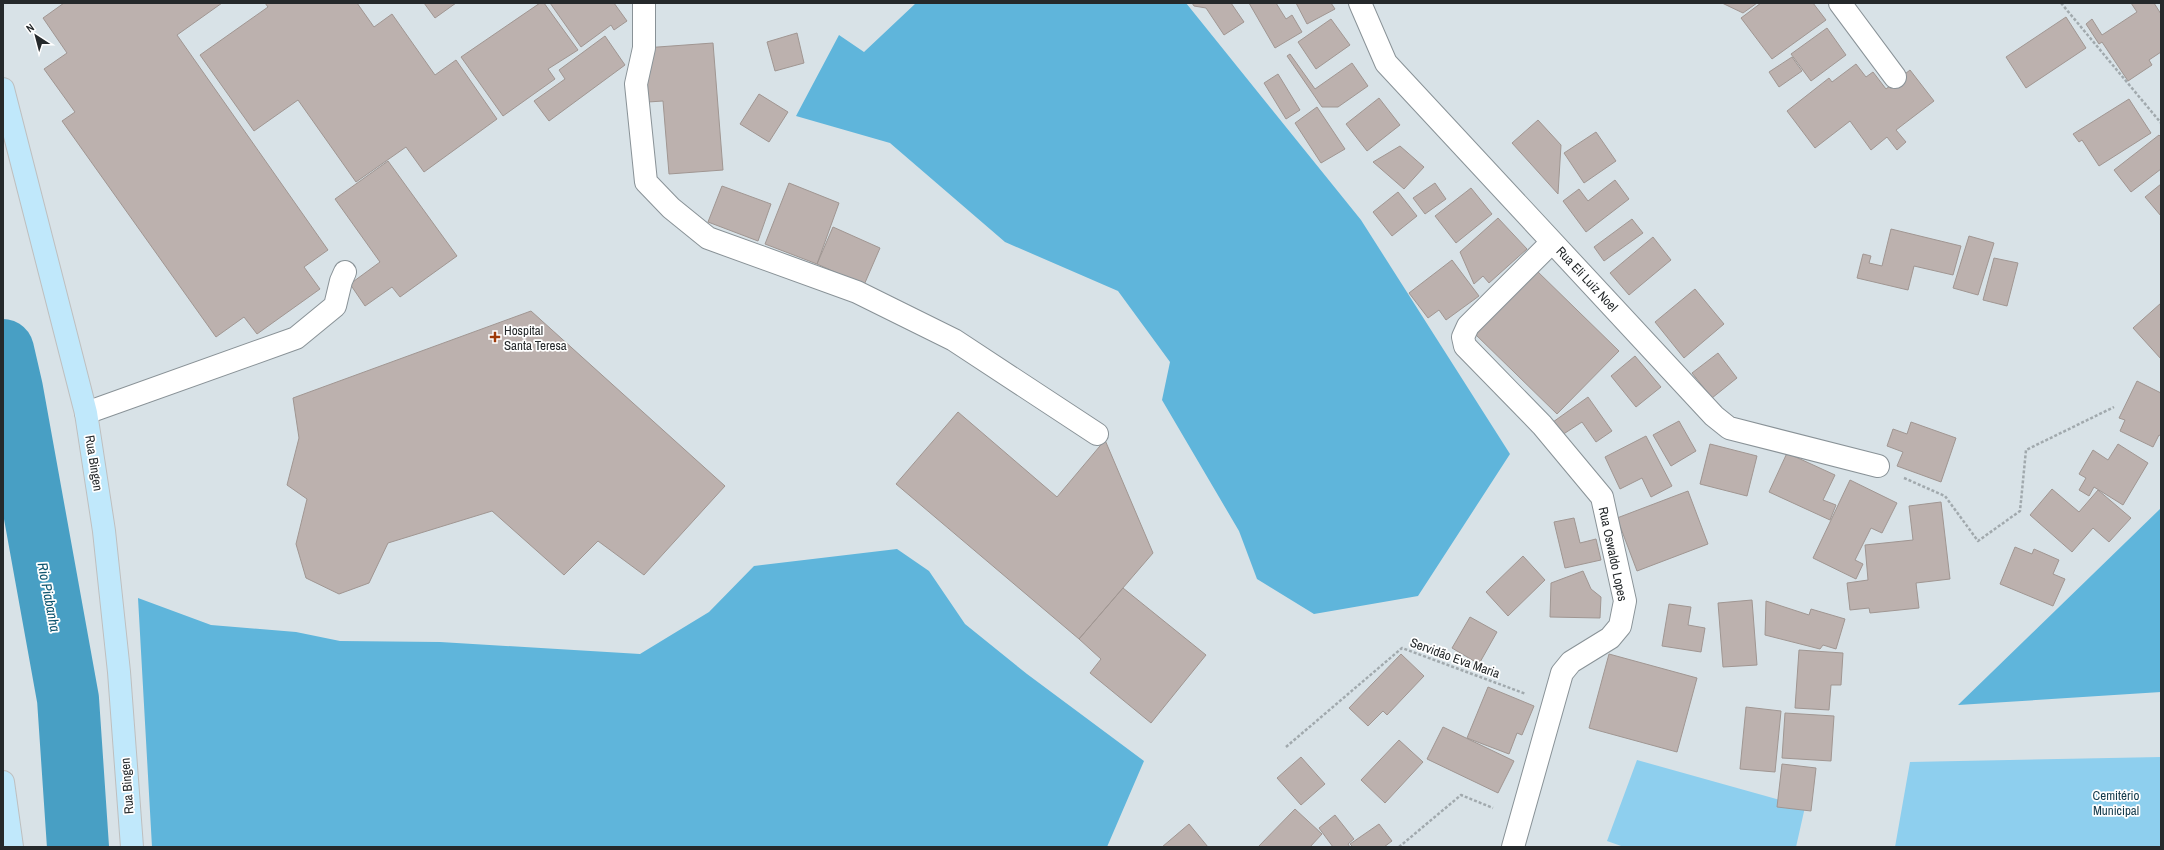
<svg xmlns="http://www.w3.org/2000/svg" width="2164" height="850" font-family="'Archivo Narrow',sans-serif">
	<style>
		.green { fill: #8ecfee }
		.forest { fill: #5fb5db }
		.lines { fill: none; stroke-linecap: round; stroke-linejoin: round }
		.river { stroke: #489fc4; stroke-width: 62 }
		.building { fill: #bcb1ae; stroke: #a09692 }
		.minor-casing { stroke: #899297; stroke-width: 24 }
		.major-casing { stroke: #bebfbf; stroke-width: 24 }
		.path { stroke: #a1a9ad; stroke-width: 2.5; stroke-dasharray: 3 2; stroke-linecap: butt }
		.minor { stroke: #fff; stroke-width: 22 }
		.major { stroke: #c0e8fb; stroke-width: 22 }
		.poi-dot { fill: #9e3908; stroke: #fff; stroke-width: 1.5 }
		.labels { text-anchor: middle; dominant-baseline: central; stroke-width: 3.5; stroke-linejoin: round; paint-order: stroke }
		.street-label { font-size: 13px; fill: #25292b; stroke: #fff }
		.poi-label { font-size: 13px; fill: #25292b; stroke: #fff; text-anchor: start }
		.park-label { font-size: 13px; fill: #133a4b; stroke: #fff }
		.water-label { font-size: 14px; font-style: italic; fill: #0e556f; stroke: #fff }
	</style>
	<rect width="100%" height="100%" fill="#d8e2e7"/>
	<path class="green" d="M2161 757V847H1895L1910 762Z
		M1637 760 1805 807 1796 847H1624L1607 841Z"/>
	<path class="forest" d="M916 3H1186L1361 220 1510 454 1418 596 1314 614 1257 579 1239 531 1162 400 1170 362 1118 291 1005 242 890 143 796 116 839 35 864 52Z
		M2161 508V692L1958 705Z
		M897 549 929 571 965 624 1027 674 1144 761 1107 847H152L138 598 211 625 296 632 340 641 440 642 640 654 709 612 754 566Z"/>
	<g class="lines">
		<path class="river" d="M3 350 12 389 68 699 78 847"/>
	</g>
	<path class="building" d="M64 3H222L177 35 328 250 304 267 320 289 257 334 244 317 216 337 62 121 75 112 44 69 67 53 43 18Z
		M265 3H357L374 27 392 14 435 75 456 60 497 119 424 172 406 147 356 182 298 100 254 131 200 55 268 7Z
		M424 3H456L435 18Z
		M540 3H544L578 50 548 69 555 79 503 116 461 57Z
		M550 3H614L627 21 614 30 611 25 581 47Z
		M1192 3H1231L1244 22 1224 35 1206 8 1194 6Z
		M1249 3H1276L1286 19 1292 15 1302 32 1275 48Z
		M1296 3H1331L1335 9 1307 24Z
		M1722 3H1757L1743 13Z
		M1761 3H1813L1826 20 1772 59 1741 18Z
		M2131 3H2154L2161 14V52L2149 60 2152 65 2128 81 2102 42 2099 44 2086 24 2092 19 2102 35 2137 12Z
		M2066 17 2086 48 2026 88 2006 57Z
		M1331 19 1350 45 1316 69 1298 42Z
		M1827 28 1846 55 1811 81 1791 54Z
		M797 33 804 63 775 71 767 42Z
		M605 36 625 65 549 121 534 101 565 79 559 70Z
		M713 43 723 170 669 174 663 101 648 102 644 48Z
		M1290 54 1315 89 1352 63 1368 86 1338 107H1322L1287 56Z
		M1792 57 1802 71 1779 87 1769 72Z
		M1856 64 1866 77 1873 72 1886 89 1910 70 1934 101 1896 130 1906 142 1897 150 1887 137 1871 150 1850 121 1815 148 1787 111 1829 78 1832 82Z
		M1278 74 1300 110 1286 119 1264 83Z
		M759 94 788 112 769 142 740 124Z
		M1379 98 1400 125 1367 151 1346 124Z
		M2129 99 2151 133 2099 166 2082 140 2079 142 2073 134Z
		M1317 107 1345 149 1321 163 1295 123Z
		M1538 120 1561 145 1558 194 1512 143Z
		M1596 132 1616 161 1584 183 1564 153Z
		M2159 135 2161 137V169L2131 192 2114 170Z
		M1400 146 1424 167 1404 189 1373 162Z
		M388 161 457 256 400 297 392 287 365 306 350 284 380 262 335 199Z
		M1615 180 1629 199 1586 232 1563 201 1579 189 1588 201Z
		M789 183 839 203 817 264 765 244Z
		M1435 183 1446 199 1425 214 1413 198Z
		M2161 184V216L2145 197Z
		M722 186 771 204 758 241 708 222Z
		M1471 188 1492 214 1456 243 1435 216Z
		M1398 192 1417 216 1392 236 1373 212Z
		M1498 218 1527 249 1489 283 1483 276 1474 284 1460 252Z
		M1632 219 1643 233 1604 261 1594 247Z
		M833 227 880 248 864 285 817 264Z
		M1891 229 1961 246 1953 275 1914 266 1908 290 1857 278 1863 254 1871 256 1869 263 1882 266Z
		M1969 236 1994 243 1978 295 1953 288Z
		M1653 237 1671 260 1629 295 1610 273Z
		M1994 258 2018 263 2007 306 1983 300Z
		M1452 260 1479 296 1446 320 1439 310 1428 318 1409 293Z
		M1536 270 1619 351 1557 414 1474 333Z
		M1695 289 1724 324 1684 358 1655 322Z
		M2161 303V359L2133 328Z
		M531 311 725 486 644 575 598 541 564 575 492 511 388 543 369 583 339 594 306 578 296 544 307 499 287 485 299 438 293 398Z
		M1718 353 1737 378 1712 398 1692 373Z
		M1635 356 1661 387 1636 407 1611 376Z
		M2137 381 2161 393V436L2159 435 2153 447 2120 431 2125 420 2119 418Z
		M1588 397 1612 431 1596 442 1582 422 1562 435 1553 422Z
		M958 412 1057 497 1105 440 1153 553 1079 639 896 484Z
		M1679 421 1696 451 1671 466 1653 435Z
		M1911 422 1956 438 1941 482 1897 466 1903 452 1887 446 1893 429 1907 434Z
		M1646 436 1672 486 1651 497 1642 478 1620 489 1605 457Z
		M1710 444 1757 456 1747 496 1700 484Z
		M2118 444 2148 463 2123 505 2094 487 2089 496 2079 490 2086 478 2079 474 2093 450 2108 460Z
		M1787 453 1835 475 1823 500 1836 505 1830 520 1769 492Z
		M1850 480 1897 503 1882 533 1871 528 1855 560 1863 564 1856 579 1813 558Z
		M2052 489 2079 512 2098 490 2131 518 2109 542 2093 528 2072 552 2030 515Z
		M1688 491 1708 544 1637 571 1617 518Z
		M1941 502 1950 579 1916 583 1919 608 1870 613 1869 608 1850 610 1847 583 1868 580 1865 545 1913 540 1909 506Z
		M1574 518 1580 543 1596 539 1601 560 1565 568 1554 522Z
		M2015 547 2032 554 2034 549 2059 560 2053 574 2065 579 2053 606 2000 584Z
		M1523 556 1545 580 1508 616 1486 592Z
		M1583 571 1591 589 1601 597 1600 618 1550 617 1551 583Z
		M1123 588 1206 655 1151 723 1090 673 1101 659 1079 639Z
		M1752 600 1757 665 1723 667 1718 603Z
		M1766 601 1809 615 1811 609 1845 619 1836 649 1823 645 1820 649 1765 635Z
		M1669 604 1691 607 1688 625 1705 628 1701 652 1662 646Z
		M1470 617 1497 632 1479 664 1452 648Z
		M1799 650 1843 653 1841 685H1831L1829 710 1795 708Z
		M1401 654 1424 676 1387 715 1383 711 1368 726 1349 708Z
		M1609 654 1697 678 1677 752 1589 728Z
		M1488 687 1534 706 1522 735 1517 733 1509 754 1467 738Z
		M1746 707 1781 711 1775 772 1740 769Z
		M1785 713 1834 716 1831 761 1782 758Z
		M1443 727 1514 761 1498 793 1427 759Z
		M1399 740 1423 762 1385 803 1361 780Z
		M1301 757 1325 784 1301 805 1277 778Z
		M1782 764 1816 768 1811 811 1777 807Z
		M1295 809 1322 834 1310 847H1258Z
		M1335 815 1354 839 1348 844 1350 847H1333L1319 828Z
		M1189 824 1208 847H1162Z
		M1379 824 1392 841 1384 847H1353L1350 844Z"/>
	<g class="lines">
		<g class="minor-casing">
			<path id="minor" d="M644 3V48L636 84 646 182 671 208 708 238 857 292 954 340 1097 434
				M1360 3 1386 63 1714 416 1729 428 1878 466
				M1840 3 1895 77
				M86 413 296 338 335 306 341 281 345 272
				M1513 847 1562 673 1571 662 1610 638 1620 626 1625 601 1602 497 1542 425 1465 346 1463 337 1468 326 1552 242"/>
		</g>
		<g class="major-casing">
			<path id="major" d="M3 89 86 413 104 531 119 672 132 847
				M3 782 12 847"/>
		</g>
		<path class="path" d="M2061 3 2161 123
			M1904 478 1945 496 1978 541 2020 511 2026 450 2114 407
			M1286 747 1402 648 1526 694
			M1399 847 1461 795 1493 808"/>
		<use href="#minor" class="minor"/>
		<use href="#major" class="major"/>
	</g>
	<path class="poi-dot" d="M493 331h4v4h4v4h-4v4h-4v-4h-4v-4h4z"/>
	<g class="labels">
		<g class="street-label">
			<text transform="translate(1587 279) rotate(47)">Rua Eli Luiz Noel</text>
			<text transform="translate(94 463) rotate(81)">Rua Bingen</text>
			<text transform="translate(1613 554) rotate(78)">Rua Oswaldo Lopes</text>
			<text transform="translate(1455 658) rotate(20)">Servidão Eva Maria</text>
			<text transform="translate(127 786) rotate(-94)">Rua Bingen</text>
		</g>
		<g class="poi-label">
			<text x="504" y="330">Hospital<tspan x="504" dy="15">Santa Teresa</tspan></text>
		</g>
		<g class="park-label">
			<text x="2116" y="795">Cemitério<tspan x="2116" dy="15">Municipal</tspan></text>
		</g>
		<g class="water-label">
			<text transform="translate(49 597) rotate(79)">Rio Piabanha</text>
		</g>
	</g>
	<rect width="2164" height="850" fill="none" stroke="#25292b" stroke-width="8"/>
	<g transform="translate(36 36) rotate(324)" stroke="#ffffff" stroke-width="3" paint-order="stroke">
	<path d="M0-3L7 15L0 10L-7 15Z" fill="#25292b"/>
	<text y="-6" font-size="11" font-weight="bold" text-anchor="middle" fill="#25292b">N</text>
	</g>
</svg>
